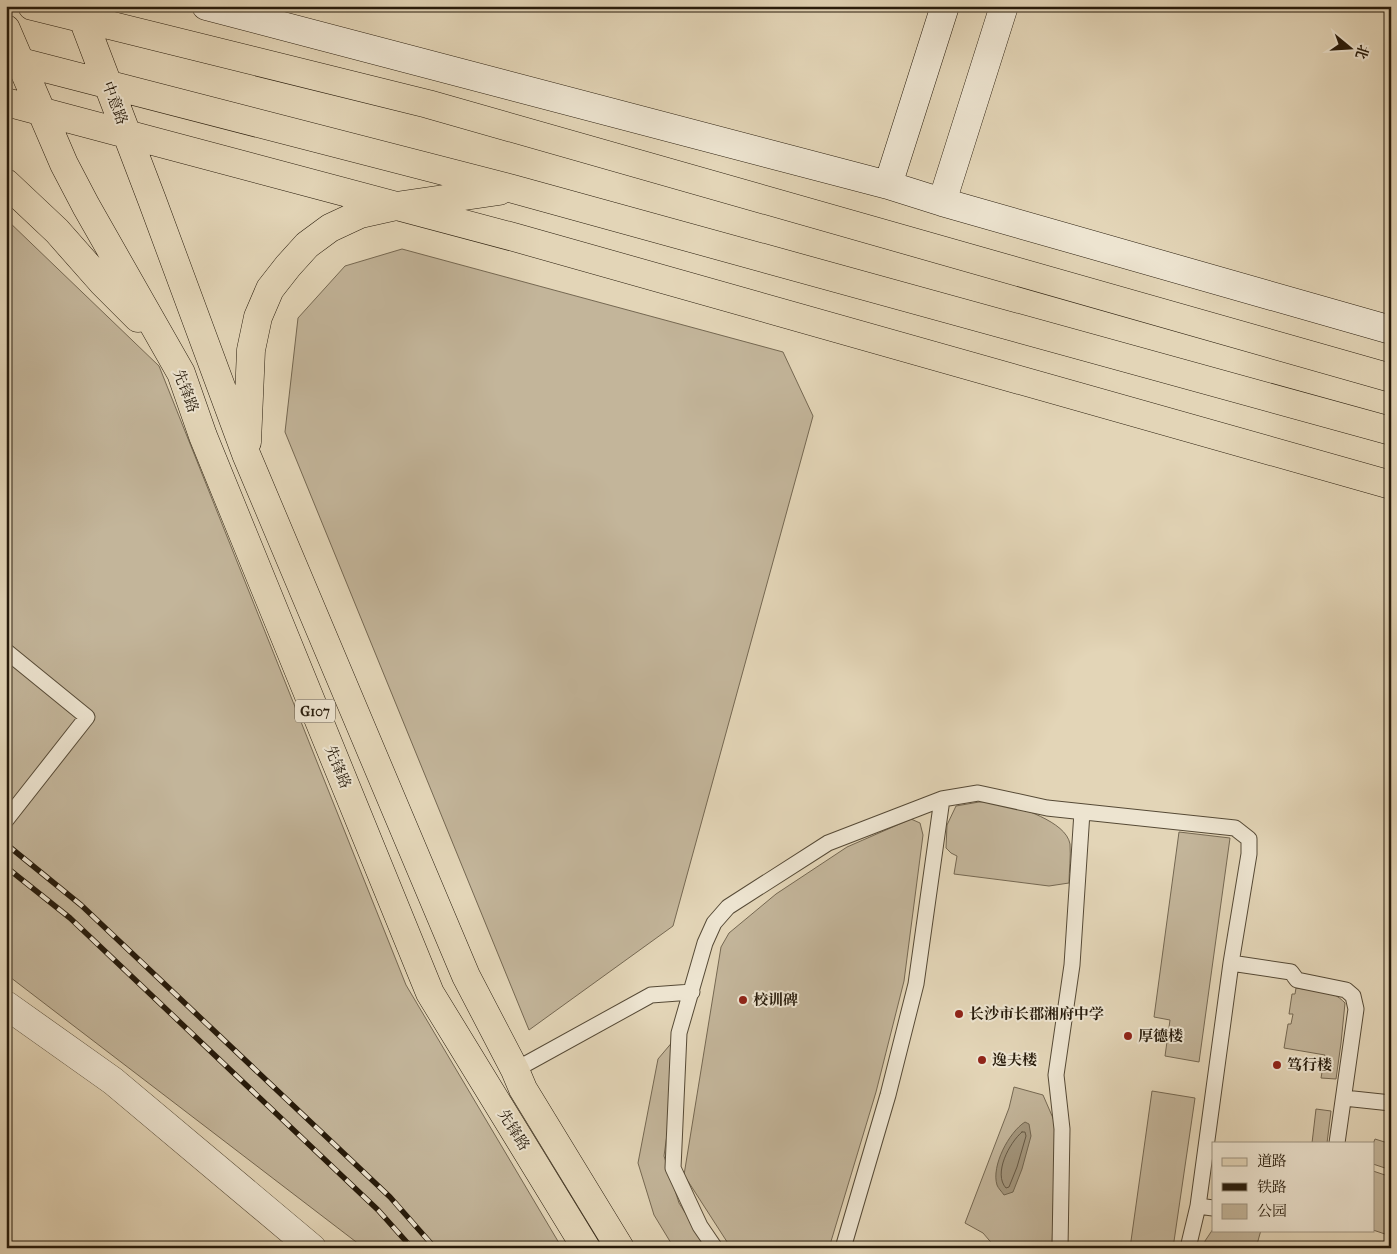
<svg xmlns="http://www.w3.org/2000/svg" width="1397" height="1254" font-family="'IM FELL French Canon','Noto Serif SC',serif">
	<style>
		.green { fill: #c3b59a; stroke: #756852 }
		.water { fill: #a3967d; stroke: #71654f }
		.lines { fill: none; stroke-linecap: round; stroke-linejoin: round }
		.shore { stroke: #655844; stroke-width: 1 }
		.lane-casing { stroke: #564a36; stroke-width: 17 }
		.street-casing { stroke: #564a36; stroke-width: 29 }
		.secondary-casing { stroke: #271b0b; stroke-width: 29 }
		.primary-casing { stroke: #271b0b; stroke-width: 29 }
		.highway-casing { stroke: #271b0b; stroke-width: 29 }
		.lane { stroke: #ede4d0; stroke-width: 15 }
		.street { stroke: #ede4d0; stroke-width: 28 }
		.secondary { stroke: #ede4d0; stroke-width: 28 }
		.primary { stroke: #e3d5b7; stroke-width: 28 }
		.highway { stroke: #e3d5b7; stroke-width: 28 }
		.rail-casing { stroke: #271b0b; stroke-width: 5.5 }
		.rail { stroke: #ede4d0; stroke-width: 4; stroke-dasharray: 11; stroke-linecap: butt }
		.poi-dot { fill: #8f2418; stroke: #ede4d0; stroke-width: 2 }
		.labels { text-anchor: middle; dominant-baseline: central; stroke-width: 4; stroke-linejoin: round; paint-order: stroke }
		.shield { fill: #ede4d0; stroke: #625746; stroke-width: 1 }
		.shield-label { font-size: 14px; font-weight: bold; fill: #271b0b }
		.street-label { font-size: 15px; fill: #271b0b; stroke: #ede4d0 }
		.poi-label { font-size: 15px; font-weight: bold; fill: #271b0b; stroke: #ede4d0; text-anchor: start }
	</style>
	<rect width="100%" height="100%" fill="#e3d5b7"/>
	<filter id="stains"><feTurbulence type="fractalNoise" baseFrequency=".004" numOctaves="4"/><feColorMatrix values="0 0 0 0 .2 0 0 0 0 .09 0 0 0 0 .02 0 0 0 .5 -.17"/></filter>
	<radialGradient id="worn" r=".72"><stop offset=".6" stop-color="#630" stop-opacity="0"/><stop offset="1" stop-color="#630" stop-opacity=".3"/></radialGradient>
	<path class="green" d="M6 219 159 366 406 985 562 1248H364L6 974Z
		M402 249 783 352 813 416 673 926 529 1030 285 432 298 318 345 266Z
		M1000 801C1019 808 1066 821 1070 844 1071 857 1069 871 1069 883L1049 886 954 874 957 856 951 853 946 848 947 825 956 806 979 802Z
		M911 819 920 823 923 835 904 981 876 1092 829 1248H731L684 1175 721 947 729 933 776 894 847 847Z
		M1179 832 1230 838 1199 1062 1165 1056 1170 1020 1154 1017Z
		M1296 988C1315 991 1331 988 1345 1003L1341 1043 1336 1079 1321 1078 1325 1055 1284 1048 1288 1024H1291L1293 1014H1289L1292 994H1295Z
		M674 1040 673 1091 664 1156 679 1203 707 1248H674L654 1215 638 1163 658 1059Z
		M1014 1087 1043 1095 1056 1125 1052 1248 995 1247 983 1233 965 1223 1009 1108Z
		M1152 1091 1195 1098 1173 1248H1130Z
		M1316 1109 1331 1111 1327 1143H1312Z
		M1375 1139 1391 1144V1170L1373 1164V1144Z
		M1373 1171 1391 1177V1236L1373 1230Z
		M1213 1229V1230H1261L1256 1248H1204L1205 1241Z"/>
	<path class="water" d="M1025 1122 1029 1124 1031 1136 1022 1169 1013 1192 1004 1195C1002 1192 998 1188 997 1185 991 1166 1009 1132 1025 1122Z"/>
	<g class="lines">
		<path class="shore" d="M1022 1132H1025L1026 1136 1017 1167 1009 1187 1006 1188C993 1174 1009 1143 1022 1132Z"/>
		<g class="lane-casing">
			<path id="lane" d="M6 651 87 717 6 820
				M515 1070 651 995 692 992
				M1344 1098 1391 1103
				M1198 1206 1231 963
				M715 1248 700 1226 673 1168 679 1033 705 943 714 923 728 907 828 843 942 799 978 793 1047 808 1235 828 1249 839V854L1231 963 1291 972 1297 980 1346 990 1353 996 1356 1009 1337 1143
				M843 1248 888 1095 916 984 942 799
				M1060 1248 1062 1129 1056 1075 1072 965 1082 812
				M1188 1248 1198 1206 1213 1208"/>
		</g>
		<g class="street-casing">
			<path id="street" d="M6 1005 113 1081 312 1248"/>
		</g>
		<g class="secondary-casing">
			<path id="secondary" d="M206 6 888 185 942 202 1391 330
				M888 185 945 6
				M942 202 1004 6"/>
		</g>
		<g class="primary-casing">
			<path id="primary" d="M32 6 428 104 1391 378
				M78 6 152 200 246 454 466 976 515 1070 523 1089 620 1248
				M6 29 64 164 86 206 181 373 203 436 430 993 586 1248
				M21 62 513 189 1391 431
				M6 102 517 238 1391 485
				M6 183 57 231 102 282 138 318
				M247 442 251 350 258 317 270 289 288 266 307 245 330 228 360 214 396 206 499 191"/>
		</g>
		<g class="highway-casing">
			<path id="highway" d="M6 59 21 62"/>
		</g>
		<use href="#lane" class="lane"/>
		<use href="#street" class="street"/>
		<use href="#secondary" class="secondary"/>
		<use href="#primary" class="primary"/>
		<use href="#highway" class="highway"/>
		<g class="rail-casing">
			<path id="rail" d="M6 844 81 905 390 1197 435 1248
				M6 867 70 918 378 1210 412 1248"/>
		</g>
		<use href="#rail" class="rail"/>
	</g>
	<g class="poi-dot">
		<circle cx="743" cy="1000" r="5"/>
		<circle cx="959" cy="1014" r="5"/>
		<circle cx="1128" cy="1036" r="5"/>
		<circle cx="982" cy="1060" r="5"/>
		<circle cx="1277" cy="1065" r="5"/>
	</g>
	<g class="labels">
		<rect class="shield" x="295" y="699.5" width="40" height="23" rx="4"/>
		<g class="shield-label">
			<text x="315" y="711">G107</text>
		</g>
		<g class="street-label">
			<text transform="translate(115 103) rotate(69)">中意路</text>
			<text transform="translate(186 391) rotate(69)">先锋路</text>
			<text transform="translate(338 767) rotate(68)">先锋路</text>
			<text transform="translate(514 1130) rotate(58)">先锋路</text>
		</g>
		<g class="poi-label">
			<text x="753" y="1000">校训碑</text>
			<text x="969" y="1014">长沙市长郡湘府中学</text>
			<text x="1138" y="1036">厚德楼</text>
			<text x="992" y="1060">逸夫楼</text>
			<text x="1287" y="1065">笃行楼</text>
		</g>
	</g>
	<rect width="1397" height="1254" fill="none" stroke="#e3d5b7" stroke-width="25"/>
	<rect x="8" y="8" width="1382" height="1239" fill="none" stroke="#271b0b" stroke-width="2.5"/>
	<rect x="12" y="12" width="1372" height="1229" fill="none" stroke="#271b0b"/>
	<rect x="1212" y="1142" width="162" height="90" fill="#ede4d0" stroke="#9e9481"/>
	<rect x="1222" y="1158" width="25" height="8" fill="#e3d5b7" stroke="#9e9481"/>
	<text x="1257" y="1166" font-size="15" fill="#271b0b">道路</text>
	<rect x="1222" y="1183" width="25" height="8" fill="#271b0b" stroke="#9e9481"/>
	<text x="1257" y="1192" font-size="15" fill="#271b0b">铁路</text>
	<rect x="1222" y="1204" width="25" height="15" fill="#c3b59a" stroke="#9e9481"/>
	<text x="1257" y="1216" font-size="15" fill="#271b0b">公园</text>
	<g transform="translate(1350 48) rotate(108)" stroke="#ede4d0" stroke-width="4" paint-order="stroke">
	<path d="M0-4L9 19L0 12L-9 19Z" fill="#271b0b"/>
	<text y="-8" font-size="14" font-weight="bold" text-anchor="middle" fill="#271b0b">北</text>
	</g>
	<rect width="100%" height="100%" filter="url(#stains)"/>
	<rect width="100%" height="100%" fill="url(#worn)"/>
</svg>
